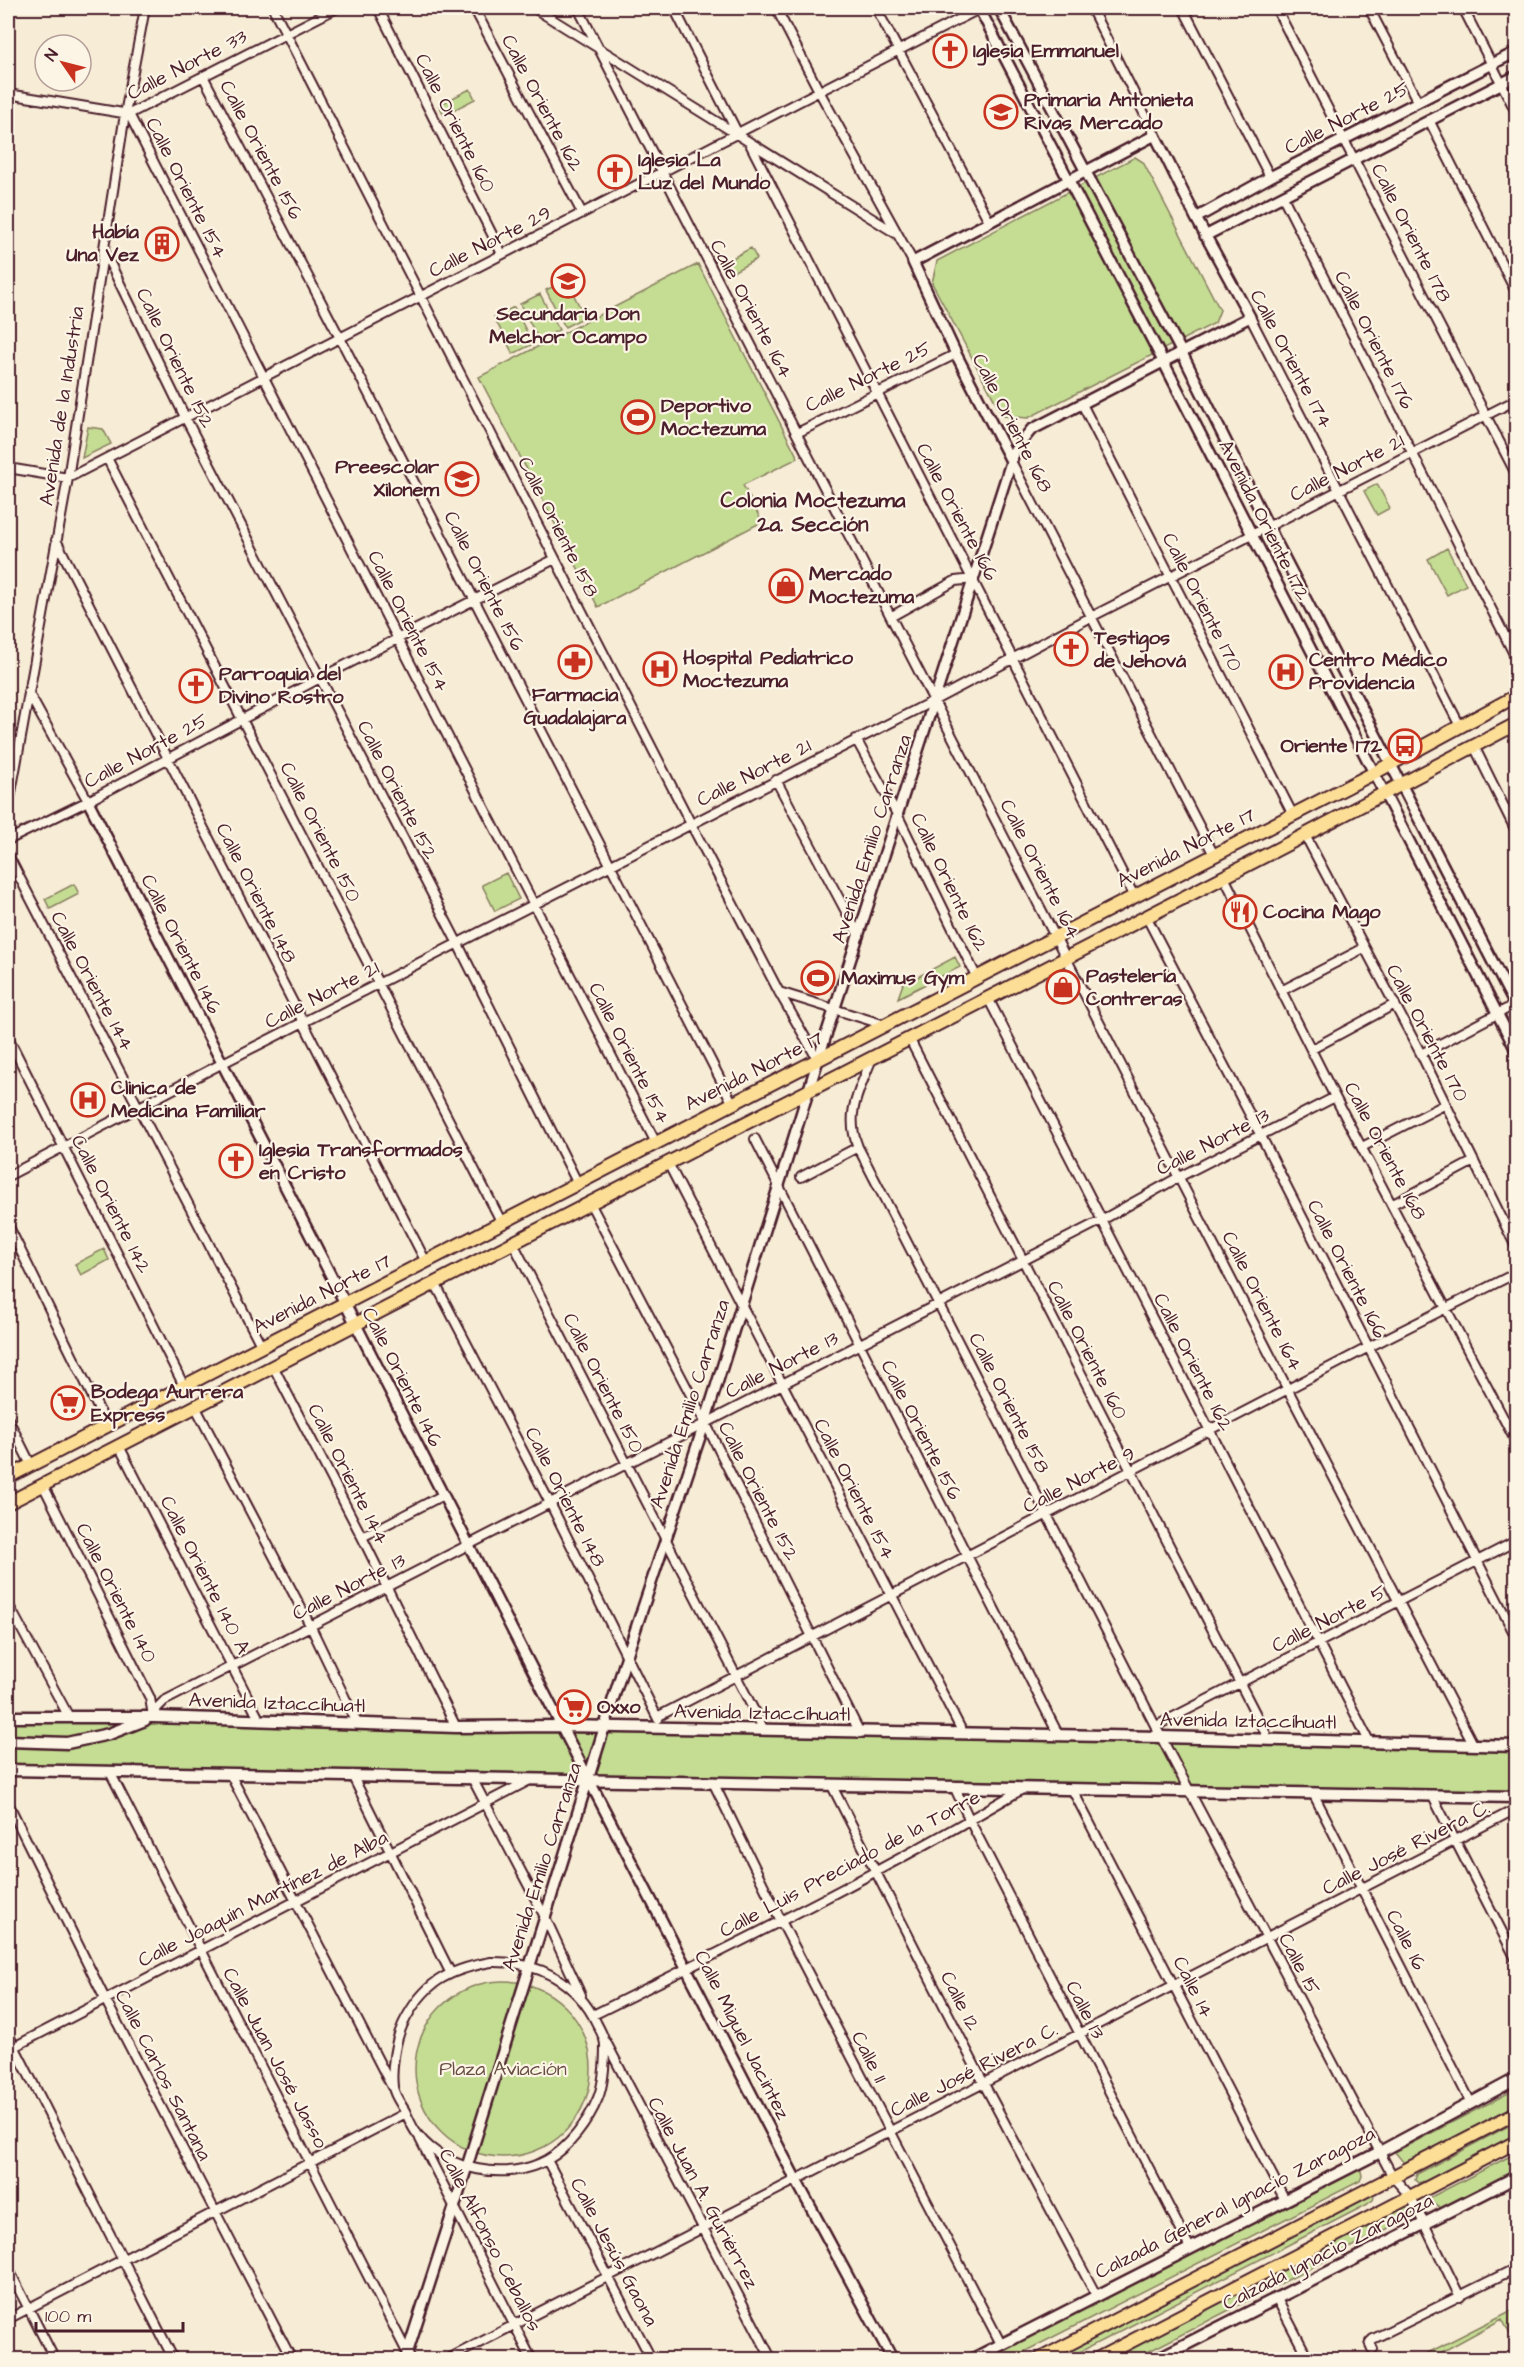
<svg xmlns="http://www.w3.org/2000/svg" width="1524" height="2367" font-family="'Architects Daughter',sans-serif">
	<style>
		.green { fill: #c4dd93; stroke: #877e5f; stroke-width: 1.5 }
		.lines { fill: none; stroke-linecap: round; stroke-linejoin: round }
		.minor-casing { stroke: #4a1f2b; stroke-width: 12 }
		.tertiary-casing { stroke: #4a1f2b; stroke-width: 14 }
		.secondary-casing { stroke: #4a1f2b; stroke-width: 15 }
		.primary-casing { stroke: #4a1f2b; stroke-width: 16 }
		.minor { stroke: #fcf5e5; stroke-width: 8 }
		.tertiary { stroke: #fcf5e5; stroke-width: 9 }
		.secondary { stroke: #fcf5e5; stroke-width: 10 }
		.primary { stroke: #fcde96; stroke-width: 12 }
		.labels { text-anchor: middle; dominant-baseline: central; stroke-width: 4.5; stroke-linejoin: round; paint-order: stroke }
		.poi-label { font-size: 20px; font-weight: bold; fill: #4a1f2b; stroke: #fcf5e5; text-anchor: start }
		.street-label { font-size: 20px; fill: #4a1f2b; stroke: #fcf5e5 }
		.park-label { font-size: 20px; fill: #684e45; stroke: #fcf5e5 }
		.neighbourhood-label { font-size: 21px; font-weight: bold; fill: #4a1f2b; stroke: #fcf5e5 }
	</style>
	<rect width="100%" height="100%" fill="#f7ecd5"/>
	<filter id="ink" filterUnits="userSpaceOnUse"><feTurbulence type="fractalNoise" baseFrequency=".0167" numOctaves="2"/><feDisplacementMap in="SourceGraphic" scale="12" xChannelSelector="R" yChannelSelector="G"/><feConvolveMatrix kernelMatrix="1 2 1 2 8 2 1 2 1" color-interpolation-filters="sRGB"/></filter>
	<g filter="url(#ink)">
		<path class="green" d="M470 89 475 99 444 115 439 105Z
			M1135 157 1143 162 1220 310 1215 323 1028 418 1003 416 932 283 937 261Z
			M751 248 757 259 727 275 721 264Z
			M698 264 798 458 743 485 762 522 598 607 479 377Z
			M566 280 585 317 565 327 546 290Z
			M540 294 559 330 539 340 520 304Z
			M514 307 533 344 513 354 494 317Z
			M88 427 103 429 111 444 82 458Z
			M1377 484 1390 508 1377 515 1364 491Z
			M1447 548 1466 585 1447 595 1428 559Z
			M506 873 519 899 495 911 482 885Z
			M74 884 79 894 50 909 45 899Z
			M955 957 960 967 898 998 905 978 912 980Z
			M104 1249 109 1260 81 1275 75 1264Z
			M171 1721 1516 1749V1793L472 1775 353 1770 237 1771 8 1765V1723Z
			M415 2069a88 88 0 1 1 176 0a88 88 0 1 1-176 0Z
			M1516 2089V2105L1404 2163 1395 2152Z
			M1516 2122V2134L1425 2181 1418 2183 1415 2180 1417 2174Z
			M1516 2153V2172L1448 2208H1441L1431 2201V2197Z
			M1357 2168 1361 2171 1362 2176 1360 2181 1010 2359 981 2360Z
			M1369 2193 1374 2197 1373 2200 1366 2205 1066 2359 1043 2360Z
			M1404 2204 1414 2215 1134 2359 1096 2360Z
			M1516 2308V2346L1502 2319 1429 2359H1416Z"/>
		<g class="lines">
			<g class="minor-casing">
				<path id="minor" d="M273 8 691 824 779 992 818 1060
					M378 8 502 254
					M474 8 582 213
					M534 8 897 234
					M578 8 1288 1390 1473 1744
					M674 8 737 132
					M776 8 819 91 913 262
					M876 8 989 221
					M1091 8 1155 135
					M1183 8 1270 177
					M1276 8 1516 474
					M1369 8 1418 102
					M1463 8 1516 112
					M203 76 340 338 733 1104
					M8 94 129 114 337 8
					M129 114 656 1143
					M1429 120 1516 292
					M749 142C876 394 1007 644 1134 896
					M1283 197 1516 658
					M104 251 185 417 458 944 578 1184
					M1250 317 1460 726
					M1082 404 1293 815
					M797 433 956 354
					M107 458 502 1223
					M1011 461 1214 855
					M8 468 68 478 981 8
					M56 540 426 1262
					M892 616 955 581 974 579
					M28 692 88 801
					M856 739 898 816 977 978
					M1474 746 1516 831
					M776 780 859 936
					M8 809 68 478 125 114 145 8
					M1305 835 1421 1054 1516 1247
					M8 840 88 801 320 678 555 559
					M8 855 262 1347
					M1224 877 1335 1097 1516 1442
					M1146 916 1261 1136 1516 1637
					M1281 991 1364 948
					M779 992 885 1025
					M988 998 1369 1741
					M8 1037 184 1386
					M909 1038 1269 1740
					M1312 1049 1395 1004
					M1421 1054 1516 1004
					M872 1058C860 1090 844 1113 858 1147L1161 1737 1393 2177 1411 2197 1460 2297
					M755 1139 1059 1736
					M1362 1147 1446 1104
					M668 1163 963 1733
					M8 1176 221 1064 935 700 1091 617 1516 400
					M801 1177 858 1147
					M590 1203 705 1422 860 1733
					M1393 1204 1474 1161
					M8 1225 107 1426
					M513 1243 764 1730
					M435 1283 550 1503 658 1719
					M273 1366 362 1537 456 1727
					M195 1406 310 1625 357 1723
					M8 1419 31 1465
					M119 1446 260 1721
					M43 1485 150 1698 153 1716
					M362 1537 443 1495
					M8 1604 69 1717
					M154 1717 157 1708 164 1701 1102 1220 1179 1177 1335 1097
					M657 1717 1369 1347 1516 1273
					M1156 1726 1516 1541
					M110 1772 411 2360
					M230 1774 392 2087
					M352 1775 450 1972
					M472 1778 545 1917 581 1995
					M713 1782 781 1921 1001 2344
					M831 1784 984 2084 1096 2295
					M954 1786 970 1821 1190 2248
					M1072 1789 1285 2200
					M1313 1793 1471 2103
					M1432 1795 1516 1959
					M8 1803 102 1993 292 2360
					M491 1962C537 1961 577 1981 597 2024 600 2030 605 2038 605 2045 605 2061 604 2083 598 2098 588 2122 569 2148 547 2160 507 2182 446 2171 418 2135 412 2128 409 2119 405 2111 401 2104 394 2095 393 2087 391 2068 395 2041 403 2024 423 1983 447 1970 491 1962Z
					M593 2015C738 1943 885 1871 1024 1788
					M8 2034 174 2360
					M606 2042 772 2360
					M8 2050 528 1781
					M420 2139 532 2360
					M547 2160 652 2360
					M8 2268 55 2360
					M1276 2297 1309 2360
					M8 2319 406 2113
					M1373 2349 1370 2342 1373 2339 1516 2268
					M446 2360 1516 1809"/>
			</g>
			<g class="tertiary-casing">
				<path id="tertiary" d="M979 8 1164 363 1516 1050
					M999 8 1182 353 1268 526 1516 1007
					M1196 218 1270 177 1516 52
					M1205 236 1516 76
					M88 801 589 1780 796 2180 893 2360
					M405 2360 454 2208 627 1655 705 1422 818 1060 1015 450 1031 430 1250 317 1196 218 1155 135 913 262 956 354 1011 461"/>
			</g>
			<g class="secondary-casing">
				<path id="secondary" d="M8 1717H154L456 1727 562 1726 1161 1737 1516 1746
					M8 1741 67 1743 109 1734 145 1720
					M8 1770 1516 1797
					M971 2360 1380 2152 1516 2079
					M1155 2360 1516 2177"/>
			</g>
			<g class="primary-casing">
				<path id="primary" d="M8 1477 1374 773 1516 696
					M8 1503 1305 835 1516 724
					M1038 2360 1516 2113
					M1095 2360 1516 2142"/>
			</g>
			<use href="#minor" class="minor"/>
			<use href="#tertiary" class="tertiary"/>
			<use href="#secondary" class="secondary"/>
			<use href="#primary" class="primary"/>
		</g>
	</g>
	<defs>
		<g id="church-ring" transform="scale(1.725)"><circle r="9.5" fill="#fcf5e5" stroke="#c8321e" stroke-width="1.5"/><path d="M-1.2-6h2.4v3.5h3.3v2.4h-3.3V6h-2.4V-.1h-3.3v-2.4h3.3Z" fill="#c8321e"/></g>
		<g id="school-ring" transform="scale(1.725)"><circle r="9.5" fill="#fcf5e5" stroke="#c8321e" stroke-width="1.5"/><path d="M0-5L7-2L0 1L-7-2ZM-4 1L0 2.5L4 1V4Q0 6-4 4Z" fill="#c8321e"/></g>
		<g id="building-ring" transform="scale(1.725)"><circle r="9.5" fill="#fcf5e5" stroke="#c8321e" stroke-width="1.5"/><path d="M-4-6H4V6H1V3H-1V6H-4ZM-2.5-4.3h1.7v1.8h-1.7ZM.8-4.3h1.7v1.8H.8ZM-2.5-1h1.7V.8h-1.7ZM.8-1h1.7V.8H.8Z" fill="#c8321e"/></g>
		<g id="stadium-ring" transform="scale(1.725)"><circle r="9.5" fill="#fcf5e5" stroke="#c8321e" stroke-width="1.5"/><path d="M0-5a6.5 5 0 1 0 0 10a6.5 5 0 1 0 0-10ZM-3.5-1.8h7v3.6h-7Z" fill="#c8321e"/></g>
		<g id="shop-ring" transform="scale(1.725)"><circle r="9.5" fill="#fcf5e5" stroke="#c8321e" stroke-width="1.5"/><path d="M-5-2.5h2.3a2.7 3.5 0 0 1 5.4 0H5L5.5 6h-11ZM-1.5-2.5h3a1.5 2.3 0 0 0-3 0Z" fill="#c8321e"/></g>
		<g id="pharmacy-ring" transform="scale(1.725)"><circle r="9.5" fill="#fcf5e5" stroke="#c8321e" stroke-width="1.5"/><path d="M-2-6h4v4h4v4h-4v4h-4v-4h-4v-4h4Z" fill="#c8321e"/></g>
		<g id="hospital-ring" transform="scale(1.725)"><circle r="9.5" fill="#fcf5e5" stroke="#c8321e" stroke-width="1.5"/><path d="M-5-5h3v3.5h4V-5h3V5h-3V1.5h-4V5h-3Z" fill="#c8321e"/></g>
		<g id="bus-ring" transform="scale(1.725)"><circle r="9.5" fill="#fcf5e5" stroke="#c8321e" stroke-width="1.5"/><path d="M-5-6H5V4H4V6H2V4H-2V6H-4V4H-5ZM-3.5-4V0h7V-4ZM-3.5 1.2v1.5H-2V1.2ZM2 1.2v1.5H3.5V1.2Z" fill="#c8321e"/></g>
		<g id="restaurant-ring" transform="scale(1.725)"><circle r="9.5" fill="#fcf5e5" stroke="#c8321e" stroke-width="1.5"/><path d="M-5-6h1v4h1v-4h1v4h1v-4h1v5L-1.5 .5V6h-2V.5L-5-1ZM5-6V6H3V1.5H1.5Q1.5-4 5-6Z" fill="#c8321e"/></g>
		<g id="supermarket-ring" transform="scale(1.725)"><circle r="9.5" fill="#fcf5e5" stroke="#c8321e" stroke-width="1.5"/><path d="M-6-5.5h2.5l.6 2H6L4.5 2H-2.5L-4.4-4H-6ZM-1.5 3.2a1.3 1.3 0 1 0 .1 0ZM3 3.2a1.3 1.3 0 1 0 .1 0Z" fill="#c8321e"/></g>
	</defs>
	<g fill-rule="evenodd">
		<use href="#church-ring" x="950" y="51"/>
		<use href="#school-ring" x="1001" y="112"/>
		<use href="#church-ring" x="615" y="172"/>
		<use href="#building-ring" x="162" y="244"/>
		<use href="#school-ring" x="568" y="281"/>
		<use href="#stadium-ring" x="638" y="417"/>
		<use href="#school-ring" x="462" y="479"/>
		<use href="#shop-ring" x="786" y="586"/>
		<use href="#church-ring" x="1071" y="649"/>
		<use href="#pharmacy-ring" x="575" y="662"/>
		<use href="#hospital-ring" x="660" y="669"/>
		<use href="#hospital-ring" x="1286" y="672"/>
		<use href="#church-ring" x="196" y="686"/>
		<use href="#bus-ring" x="1405" y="746"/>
		<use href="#restaurant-ring" x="1240" y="912"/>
		<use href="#stadium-ring" x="818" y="978"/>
		<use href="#shop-ring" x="1063" y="987"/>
		<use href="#hospital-ring" x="88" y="1100"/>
		<use href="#church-ring" x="236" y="1161"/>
		<use href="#supermarket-ring" x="68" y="1403"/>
		<use href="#supermarket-ring" x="574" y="1707"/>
	</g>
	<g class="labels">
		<g class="poi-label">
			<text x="973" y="51">Iglesia Emmanuel</text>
			<text x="1024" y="100">Primaria Antonieta<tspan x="1024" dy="23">Rivas Mercado</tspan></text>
			<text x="638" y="160">Iglesia La<tspan x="638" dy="23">Luz del Mundo</tspan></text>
			<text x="139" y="232" text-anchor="end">Había<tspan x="139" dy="23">Una Vez</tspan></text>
			<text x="568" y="314" text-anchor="middle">Secundaria Don<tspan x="568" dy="23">Melchor Ocampo</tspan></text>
			<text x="661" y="406">Deportivo<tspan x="661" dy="23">Moctezuma</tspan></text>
			<text x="439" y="467" text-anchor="end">Preescolar<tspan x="439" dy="23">Xilonem</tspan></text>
			<text x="809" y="574">Mercado<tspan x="809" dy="23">Moctezuma</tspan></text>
			<text x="1094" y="638">Testigos<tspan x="1094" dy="23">de Jehová</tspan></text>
			<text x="683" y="658">Hospital Pediatrico<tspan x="683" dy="23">Moctezuma</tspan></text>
			<text x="1309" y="660">Centro Médico<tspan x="1309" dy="23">Providencia</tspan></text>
			<text x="219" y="674">Parroquia del<tspan x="219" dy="23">Divino Rostro</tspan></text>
			<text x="575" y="695" text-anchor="middle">Farmacia<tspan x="575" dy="23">Guadalajara</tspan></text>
			<text x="1382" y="746" text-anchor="end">Oriente 172</text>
			<text x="1263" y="912">Cocina Mago</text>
			<text x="1086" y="976">Pastelería<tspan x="1086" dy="23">Contreras</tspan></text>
			<text x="841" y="978">Maximus Gym</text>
			<text x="111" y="1088">Clinica de<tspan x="111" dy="23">Medicina Familiar</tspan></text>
			<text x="259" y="1150">Iglesia Transformados<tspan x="259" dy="23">en Cristo</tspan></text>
			<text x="91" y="1392">Bodega Aurrera<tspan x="91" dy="23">Express</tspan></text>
			<text x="597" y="1707">Oxxo</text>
		</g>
		<g class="street-label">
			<text transform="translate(187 65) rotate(-27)">Calle Norte 33</text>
			<text transform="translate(542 103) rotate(62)">Calle Oriente 162</text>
			<text transform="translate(1347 118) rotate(-27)">Calle Norte 25</text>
			<text transform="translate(455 123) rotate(63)">Calle Oriente 160</text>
			<text transform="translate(261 150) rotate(62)">Calle Oriente 156</text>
			<text transform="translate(186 188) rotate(63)">Calle Oriente 154</text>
			<text transform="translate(1411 233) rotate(63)">Calle Oriente 178</text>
			<text transform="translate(490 242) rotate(-27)">Calle Norte 29</text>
			<text transform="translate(751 309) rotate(62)">Calle Oriente 164</text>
			<text transform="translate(1374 340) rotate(63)">Calle Oriente 176</text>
			<text transform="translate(175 358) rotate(64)">Calle Oriente 152</text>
			<text transform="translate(1291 359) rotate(62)">Calle Oriente 174</text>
			<text transform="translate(868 377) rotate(-26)">Calle Norte 25</text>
			<text transform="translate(62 406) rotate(-81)">Avenida de la Industria</text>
			<text transform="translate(1012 423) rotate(63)">Calle Oriente 168</text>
			<text transform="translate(1347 468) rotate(-27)">Calle Norte 21</text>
			<text transform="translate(957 512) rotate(62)">Calle Oriente 166</text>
			<text transform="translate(1264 520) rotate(63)">Avenida Oriente 172</text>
			<text transform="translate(558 527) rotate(63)">Calle Oriente 158</text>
			<text transform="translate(484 581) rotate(63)">Calle Oriente 156</text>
			<text transform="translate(1202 602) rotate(63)">Calle Oriente 170</text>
			<text transform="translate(408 621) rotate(63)">Calle Oriente 154</text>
			<text transform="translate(146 751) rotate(-28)">Calle Norte 25</text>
			<text transform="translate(754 773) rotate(-27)">Calle Norte 21</text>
			<text transform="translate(397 790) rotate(63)">Calle Oriente 152</text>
			<text transform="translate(320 832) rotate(63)">Calle Oriente 150</text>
			<text transform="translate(872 839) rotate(-72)">Avenida Emilio Carranza</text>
			<text transform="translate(1186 848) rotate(-27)">Avenida Norte 17</text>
			<text transform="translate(1040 869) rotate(63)">Calle Oriente 164</text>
			<text transform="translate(949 882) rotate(64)">Calle Oriente 162</text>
			<text transform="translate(256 893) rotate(63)">Calle Oriente 148</text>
			<text transform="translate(181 944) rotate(63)">Calle Oriente 146</text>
			<text transform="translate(92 981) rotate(62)">Calle Oriente 144</text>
			<text transform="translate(322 995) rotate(-27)">Calle Norte 21</text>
			<text transform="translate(1427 1033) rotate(62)">Calle Oriente 170</text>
			<text transform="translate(629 1053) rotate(63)">Calle Oriente 154</text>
			<text transform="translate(754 1071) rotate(-27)">Avenida Norte 17</text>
			<text transform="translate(1213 1142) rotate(-27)">Calle Norte 13</text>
			<text transform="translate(1385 1151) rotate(62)">Calle Oriente 168</text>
			<text transform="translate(111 1204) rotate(63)">Calle Oriente 142</text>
			<text transform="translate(1347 1269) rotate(63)">Calle Oriente 166</text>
			<text transform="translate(322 1294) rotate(-27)">Avenida Norte 17</text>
			<text transform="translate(1262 1301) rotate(63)">Calle Oriente 164</text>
			<text transform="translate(1087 1350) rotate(63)">Calle Oriente 160</text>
			<text transform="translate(1193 1362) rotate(63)">Calle Oriente 162</text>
			<text transform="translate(782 1365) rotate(-27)">Calle Norte 13</text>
			<text transform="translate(402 1377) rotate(63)">Calle Oriente 146</text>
			<text transform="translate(603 1383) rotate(63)">Calle Oriente 150</text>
			<text transform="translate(1009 1403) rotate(63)">Calle Oriente 158</text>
			<text transform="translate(690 1404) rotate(-72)">Avenida Emilio Carranza</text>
			<text transform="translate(921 1430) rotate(63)">Calle Oriente 156</text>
			<text transform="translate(348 1474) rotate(63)">Calle Oriente 144</text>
			<text transform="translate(1079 1480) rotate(-27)">Calle Norte 9</text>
			<text transform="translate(854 1489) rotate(63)">Calle Oriente 154</text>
			<text transform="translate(758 1491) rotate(63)">Calle Oriente 152</text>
			<text transform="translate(565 1497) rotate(63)">Calle Oriente 148</text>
			<text transform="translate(205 1575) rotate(63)">Calle Oriente 140 A</text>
			<text transform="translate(349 1587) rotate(-27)">Calle Norte 13</text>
			<text transform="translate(116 1593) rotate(63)">Calle Oriente 140</text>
			<text transform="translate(1329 1619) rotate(-27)">Calle Norte 5</text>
			<text transform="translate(277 1703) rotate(2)">Avenida Iztaccíhuatl</text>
			<text transform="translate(762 1713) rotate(1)">Avenida Iztaccíhuatl</text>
			<text transform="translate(1248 1721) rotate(1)">Avenida Iztaccíhuatl</text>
			<text transform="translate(1406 1848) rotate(-27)">Calle José Rivera C.</text>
			<text transform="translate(850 1864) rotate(-28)">Calle Luis Preciado de la Torre</text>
			<text transform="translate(542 1867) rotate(-72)">Avenida Emilio Carranza</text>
			<text transform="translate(263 1899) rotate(-27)">Calle Joaquín Martínez de Alba</text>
			<text transform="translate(1406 1940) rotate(63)">Calle 16</text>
			<text transform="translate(1299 1964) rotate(62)">Calle 15</text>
			<text transform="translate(1193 1987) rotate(63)">Calle 14</text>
			<text transform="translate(960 2001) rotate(63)">Calle 12</text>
			<text transform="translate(1085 2010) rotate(63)">Calle 13</text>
			<text transform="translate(742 2035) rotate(63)">Calle Miguel Jacintez</text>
			<text transform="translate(869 2057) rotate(63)">Calle 11</text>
			<text transform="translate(275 2058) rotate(62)">Calle Juan José Jasso</text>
			<text transform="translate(974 2070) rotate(-27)">Calle José Rivera C.</text>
			<text transform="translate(163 2075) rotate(63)">Calle Carlos Santana</text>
			<text transform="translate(703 2193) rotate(62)">Calle Juan A. Guriérrez</text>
			<text transform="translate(1235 2203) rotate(-27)">Calzada General Ignacio Zaragoza</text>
			<text transform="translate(490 2240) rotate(63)">Calle Alfonso Ceballos</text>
			<text transform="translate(614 2252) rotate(62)">Calle Jesús Gaona</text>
			<text transform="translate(1328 2252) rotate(-27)">Calzada Ignacio Zaragoza</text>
		</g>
		<g class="park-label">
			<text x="503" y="2069">Plaza Aviación</text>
		</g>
		<g class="neighbourhood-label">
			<text x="813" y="500">Colonia Moctezuma<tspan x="813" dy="24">2a. Sección</tspan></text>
		</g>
	</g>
	<rect width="1524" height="2367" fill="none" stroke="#fcf5e5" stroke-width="30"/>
	<rect x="15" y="15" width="1494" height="2337" fill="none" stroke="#4a1f2b" stroke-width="2" filter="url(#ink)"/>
	<g transform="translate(63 63) rotate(305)"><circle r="28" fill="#fcf5e5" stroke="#b59f9b" stroke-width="1.5"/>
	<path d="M0-4.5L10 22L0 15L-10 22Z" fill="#c8321e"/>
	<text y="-9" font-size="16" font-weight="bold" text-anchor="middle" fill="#4a1f2b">N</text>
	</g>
	<path d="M36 2322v9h147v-9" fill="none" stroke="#4a1f2b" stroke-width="3"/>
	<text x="45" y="2322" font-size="18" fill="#4a1f2b" stroke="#fcf5e5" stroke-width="4.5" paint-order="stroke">100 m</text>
</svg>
